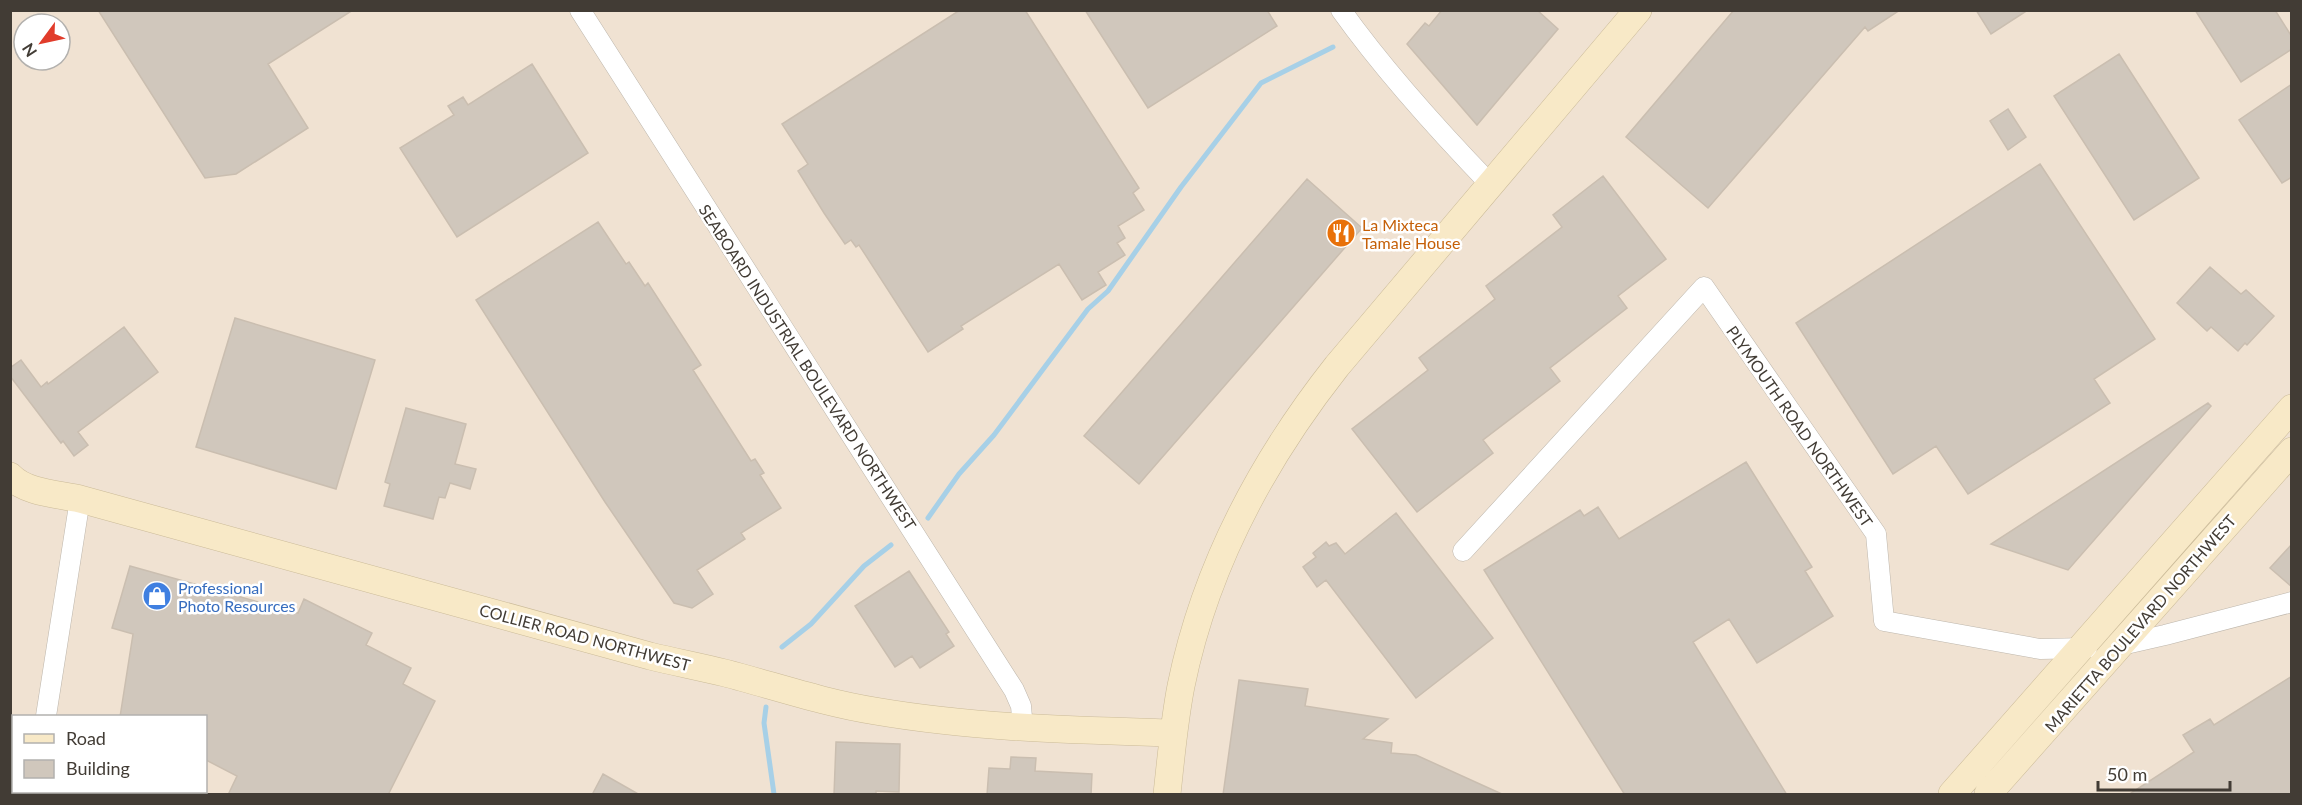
<svg xmlns="http://www.w3.org/2000/svg" width="2302" height="805" font-family="Lato,sans-serif">
	<style>
		.commercial { fill: #f0e2d2; fill-rule: evenodd }
		.lines { fill: none; stroke-linecap: round; stroke-linejoin: round }
		.stream { stroke: #a7d0e7; stroke-width: 5 }
		.building { fill: #d0c7bc; stroke: #cabeb0; stroke-width: 1.5 }
		.street-casing { stroke: #bdb6ac; stroke-width: 21 }
		.secondary-casing { stroke: #cbbb99; stroke-width: 28 }
		.street { stroke: #fff; stroke-width: 20 }
		.secondary { stroke: #f8e9c7; stroke-width: 27 }
		.labels { text-anchor: middle; dominant-baseline: central; stroke-width: 5; stroke-linejoin: round; paint-order: stroke }
		.food-label { font-size: 16px; fill: #c56008; stroke: #fff; text-anchor: start }
		.street-label { font-size: 16px; fill: #423c35; stroke: #fff }
		.shop-label { font-size: 16px; fill: #366cbe; stroke: #fff; text-anchor: start }
	</style>
	<rect width="100%" height="100%" fill="#f0ece5"/>
	<path class="commercial" d="M11 11H2291V794H11ZM24 24H60V60H24ZM14 716H206V792H14Z"/>
	<g class="lines">
		<path class="stream" d="M928 518 959 474 994 435 1088 309 1108 291 1181 187 1261 83 1333 47
			M782 647 811 624 864 566 891 545
			M766 707 764 723 774 794"/>
	</g>
	<path class="building" d="M98 10H353L268 64 308 128 236 174 205 178Z
		M960 10H1025L1139 188 1133 193 1144 210 1118 226 1125 238 1117 243 1125 255 1098 272 1106 285 1082 300 1059 264 961 326 963 329 928 352 859 245 856 247 851 240 845 244 824 213 798 171 808 164 782 124Z
		M1085 10H1267L1277 26 1148 108Z
		M1442 10H1537L1558 29 1477 125 1407 44 1425 23 1429 26Z
		M1734 10H1900L1868 31 1865 27 1708 208 1626 137Z
		M1976 10H2028L1991 34Z
		M2195 10H2275L2292 37V49L2241 82Z
		M2119 54 2199 178 2134 220 2054 96Z
		M532 64 588 153 457 237 400 148 454 115 448 106 463 97 468 105Z
		M2292 84V177L2282 183 2239 120Z
		M2008 109 2026 137 2008 150 1990 121Z
		M2040 164 2155 339 2094 379 2110 403 1968 494 1936 446 1893 474 1796 323Z
		M1603 176 1666 259 1618 296 1627 308 1550 368 1560 381 1483 440 1493 453 1417 512 1352 429 1428 370 1419 358 1495 299 1486 286 1562 227 1553 215Z
		M1307 179 1362 228 1139 484 1084 436Z
		M598 222 626 264 629 262 645 286 648 283 701 365 693 370 751 461 755 459 764 473 760 475 781 508 741 533 745 539 697 570 713 594 692 608 674 603 605 502 476 300Z
		M2210 267 2241 294 2246 290 2274 316 2247 345 2245 343 2238 351 2211 327 2207 331 2177 303Z
		M235 318 375 360 336 489 196 447Z
		M124 327 158 372 78 432 88 445 74 456 63 441 61 443 10 376V368L21 360 41 387 47 382 48 384Z
		M2208 403 2211 406 2068 570 1991 544Z
		M406 408 466 424 455 464 476 469 470 489 450 483 445 498 439 497 433 519 384 506 390 484 385 482Z
		M1746 462 1812 567 1805 571 1833 616 1757 663 1729 619 1693 642 1787 795H1625L1484 570 1580 510 1584 516 1598 507 1619 539Z
		M1396 513 1493 638 1416 698 1326 580 1317 587 1303 567 1316 557 1313 553 1326 542 1329 546 1336 543 1345 554Z
		M2292 544V587L2270 568Z
		M130 566 298 613 304 599 372 633 366 645 411 668 403 684 435 701 388 795H228L237 776 206 760V717H120L133 634 112 628Z
		M909 571 949 632 946 634 954 646 920 668 912 656 895 667 855 606Z
		M2292 676V795H2128L2194 752 2183 735 2210 719 2214 725Z
		M1239 680 1308 689 1305 706 1388 719 1363 739 1392 743 1391 753 1416 755 1504 795H1223Z
		M836 742 900 744 899 792 876 791V795H834Z
		M1011 757 1036 758 1035 771 1092 774 1091 795H987L989 768 1010 769Z
		M603 774 640 795H592Z"/>
	<g class="lines">
		<g class="street-casing">
			<path id="street" d="M580 10 1014 690 1021 706 1023 729
				M1341 10C1386 73 1438 130 1491 185
				M1463 551 1704 287 1876 534 1884 621 2040 649 2087 648
				M2117 646 2165 635 2292 602
				M46 716 80 499
				M34 794 35 792"/>
		</g>
		<g class="secondary-casing">
			<path id="secondary" d="M10 476C26 493 58 494 80 499L650 656C675 662 700 667 725 673 775 686 824 703 875 711 974 728 1073 730 1173 733
				M1167 794C1171 758 1174 722 1181 686 1205 568 1262 461 1337 366L1638 10
				M1952 794 2292 408
				M1988 794 2292 451"/>
		</g>
		<use href="#street" class="street"/>
		<use href="#secondary" class="secondary"/>
	</g>
	<defs>
		<g id="restaurant-disc" transform="scale(1.5)"><circle r="9.5" fill="#e8710a" stroke="#fff"/><path d="M-5-6h1v4h1v-4h1v4h1v-4h1v5L-1.5 .5V6h-2V.5L-5-1ZM5-6V6H3V1.5H1.5Q1.5-4 5-6Z" fill="#fff"/></g>
		<g id="shop-disc" transform="scale(1.5)"><circle r="9.5" fill="#3f7fe0" stroke="#fff"/><path d="M-5-2.5h2.3a2.7 3.5 0 0 1 5.4 0H5L5.5 6h-11ZM-1.5-2.5h3a1.5 2.3 0 0 0-3 0Z" fill="#fff"/></g>
	</defs>
	<g fill-rule="evenodd">
		<use href="#restaurant-disc" x="1341" y="233"/>
		<use href="#shop-disc" x="157" y="596"/>
	</g>
	<g class="labels">
		<g class="food-label">
			<text x="1362" y="224">La Mixteca<tspan x="1362" dy="18">Tamale House</tspan></text>
		</g>
		<g class="street-label">
			<text transform="translate(808 367) rotate(57)">SEABOARD INDUSTRIAL BOULEVARD NORTHWEST</text>
			<text transform="translate(1800 426) rotate(55)">PLYMOUTH ROAD NORTHWEST</text>
			<text transform="translate(2140 623) rotate(-49)">MARIETTA BOULEVARD NORTHWEST</text>
			<text transform="translate(585 637) rotate(15)">COLLIER ROAD NORTHWEST</text>
		</g>
		<g class="shop-label">
			<text x="178" y="587">Professional<tspan x="178" dy="18">Photo Resources</tspan></text>
		</g>
	</g>
	<rect width="2302" height="805" fill="none" stroke="#423c35" stroke-width="24"/>
	<rect x="12" y="715" width="195" height="78" fill="#ffffff" stroke="#b3b1ae" stroke-width="1.5"/>
	<rect x="24" y="734" width="30" height="9" fill="#f8e9c7" stroke="#b3b1ae" stroke-width="1.5"/>
	<text x="66" y="745" font-size="18" fill="#423c35">Road</text>
	<rect x="24" y="760" width="30" height="18" fill="#d0c7bc" stroke="#b3b1ae" stroke-width="1.5"/>
	<text x="66" y="775" font-size="18" fill="#423c35">Building</text>
	<g transform="translate(42 42) rotate(237)"><circle r="28" fill="#ffffff" stroke="#b3b1ae" stroke-width="1.5"/>
	<path d="M0-4.5L10 22L0 15L-10 22Z" fill="#e13c2b"/>
	<text y="-9" font-size="16" font-weight="bold" text-anchor="middle" fill="#423c35">N</text>
	</g>
	<path d="M2098 781v9h132v-9" fill="none" stroke="#423c35" stroke-width="3"/>
	<text x="2107" y="781" font-size="18" fill="#423c35" stroke="#ffffff" stroke-width="4.5" paint-order="stroke">50 m</text>
</svg>
